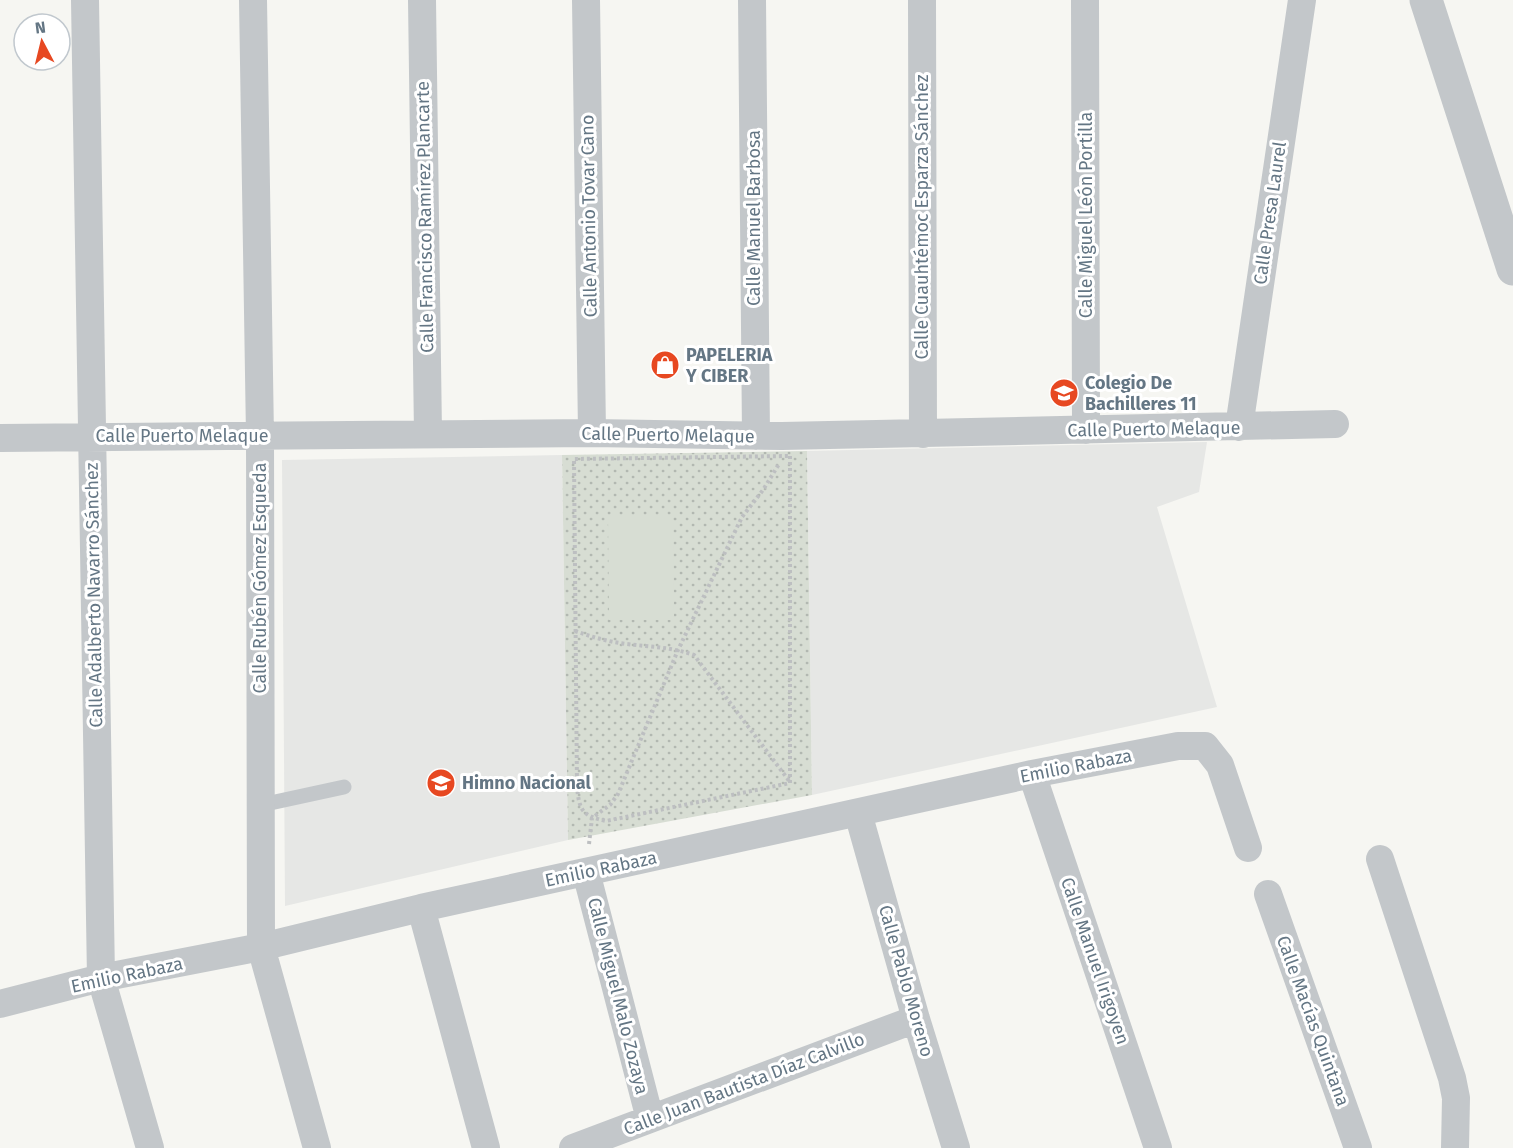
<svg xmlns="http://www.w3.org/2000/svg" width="1513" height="1148" font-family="'Fira Sans',sans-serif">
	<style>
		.built { fill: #e6e7e5 }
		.grass { fill: url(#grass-dots) }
		.pitch { fill: #d7ddd3 }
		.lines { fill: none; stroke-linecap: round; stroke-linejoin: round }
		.path { stroke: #bdbfc1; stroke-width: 4; stroke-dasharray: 3 3; stroke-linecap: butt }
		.service { stroke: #c3c7ca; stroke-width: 15 }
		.minor { stroke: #c3c7ca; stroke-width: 28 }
		.tertiary { stroke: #c3c7ca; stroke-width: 33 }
		.labels { text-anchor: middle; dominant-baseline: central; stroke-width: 6; stroke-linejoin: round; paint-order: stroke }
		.street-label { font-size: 18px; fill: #647684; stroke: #fff }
		.poi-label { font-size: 18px; font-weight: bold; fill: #647684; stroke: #fff; text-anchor: start }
	</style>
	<defs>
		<pattern id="grass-dots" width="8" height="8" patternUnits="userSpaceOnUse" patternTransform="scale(1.5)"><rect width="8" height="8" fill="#d7ddd3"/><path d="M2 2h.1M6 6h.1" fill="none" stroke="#b2b8b1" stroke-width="1.8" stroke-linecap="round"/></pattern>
	</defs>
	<rect width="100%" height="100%" fill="#f6f6f2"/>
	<path class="built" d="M1207 442 1199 492 1157 507 1217 707 812 795 807 451Z
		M562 455 568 840 285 906 282 460Z"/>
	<path class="grass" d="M807 451 812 795 568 840 562 455Z"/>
	<path class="pitch" d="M608 516H673L674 620H609Z"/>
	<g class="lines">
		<path class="path" d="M790 456V783L606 821C582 816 579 810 577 786L574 459Z
			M575 631C592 637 609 642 627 644 651 647 671 647 694 655L790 782
			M589 844 592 818 610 805 618 794 678 650 742 517 763 490 779 464"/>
		<path class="service" d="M261 805 344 787"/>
		<path class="minor" d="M85 0 101 978 150 1148
			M253 0 260 436 261 947 317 1148
			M422 0 428 434
			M586 0 592 433
			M752 0 756 436
			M922 0 923 434
			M1085 0 1086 430
			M1239 427 1302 0
			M0 438 592 433 782 436 1335 424
			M1032 774 1158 1148
			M858 813 916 1019 956 1148
			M1380 859 1452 1078 1456 1098 1455 1148
			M586 872 650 1119
			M1268 894 1358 1148
			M421 908 486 1148
			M0 1004 101 978 261 947 421 908 1032 774 1178 746H1205L1220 765 1248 848
			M573 1148 916 1019"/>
		<path class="tertiary" d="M1426 0 1513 269"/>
	</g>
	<defs>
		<g id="shop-disc" transform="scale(1.5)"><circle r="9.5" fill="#e74821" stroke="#fff"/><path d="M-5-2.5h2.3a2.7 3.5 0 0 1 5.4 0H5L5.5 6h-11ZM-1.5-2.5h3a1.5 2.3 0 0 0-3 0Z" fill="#fff"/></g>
		<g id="university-disc" transform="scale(1.5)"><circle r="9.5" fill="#e74821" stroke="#fff"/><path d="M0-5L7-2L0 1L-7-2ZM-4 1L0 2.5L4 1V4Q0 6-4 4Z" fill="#fff"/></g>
		<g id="school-disc" transform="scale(1.5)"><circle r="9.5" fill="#e74821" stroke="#fff"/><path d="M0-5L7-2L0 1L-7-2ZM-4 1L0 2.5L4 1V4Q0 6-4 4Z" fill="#fff"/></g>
	</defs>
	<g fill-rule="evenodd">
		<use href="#shop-disc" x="665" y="365"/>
		<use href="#university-disc" x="1064" y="393"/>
		<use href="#school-disc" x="441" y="783"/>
	</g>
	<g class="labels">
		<g class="street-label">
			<text transform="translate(1270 213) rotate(-82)">Calle Presa Laurel</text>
			<text transform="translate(1086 215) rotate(-90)">Calle Miguel León Portilla</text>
			<text transform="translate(589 216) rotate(-91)">Calle Antonio Tovar Cano</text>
			<text transform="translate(425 217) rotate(-91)">Calle Francisco Ramírez Plancarte</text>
			<text transform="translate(922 217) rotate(-90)">Calle Cuauhtémoc Esparza Sánchez</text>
			<text transform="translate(754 218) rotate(-90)">Calle Manuel Barbosa</text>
			<text transform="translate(1154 429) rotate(-1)">Calle Puerto Melaque</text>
			<text transform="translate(668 435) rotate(1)">Calle Puerto Melaque</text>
			<text x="182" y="436">Calle Puerto Melaque</text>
			<text transform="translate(260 578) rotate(-90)">Calle Rubén Gómez Esqueda</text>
			<text transform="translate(94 595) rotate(-91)">Calle Adalberto Navarro Sánchez</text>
			<text transform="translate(1076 766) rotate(-11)">Emilio Rabaza</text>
			<text transform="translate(601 869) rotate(-12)">Emilio Rabaza</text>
			<text transform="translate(1095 961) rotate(71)">Calle Manuel Irigoyen</text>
			<text transform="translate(127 975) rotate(-12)">Emilio Rabaza</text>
			<text transform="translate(906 981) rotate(74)">Calle Pablo Moreno</text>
			<text transform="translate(618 996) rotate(76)">Calle Miguel Malo Zozaya</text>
			<text transform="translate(1313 1021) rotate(70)">Calle Macías Quintana</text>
			<text transform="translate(744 1084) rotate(-21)">Calle Juan Bautista Díaz Calvillo</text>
		</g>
		<g class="poi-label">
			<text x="686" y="355">PAPELERIA<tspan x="686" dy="21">Y CIBER</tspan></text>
			<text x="1085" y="383">Colegio De<tspan x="1085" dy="21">Bachilleres 11</tspan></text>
			<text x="462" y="783">Himno Nacional</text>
		</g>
	</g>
	<g transform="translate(42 42) rotate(353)"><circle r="28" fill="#ffffff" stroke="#c1c8ce" stroke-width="1.5"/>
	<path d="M0-4.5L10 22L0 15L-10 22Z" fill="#e74821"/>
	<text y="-9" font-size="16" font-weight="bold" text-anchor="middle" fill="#647684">N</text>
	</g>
</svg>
